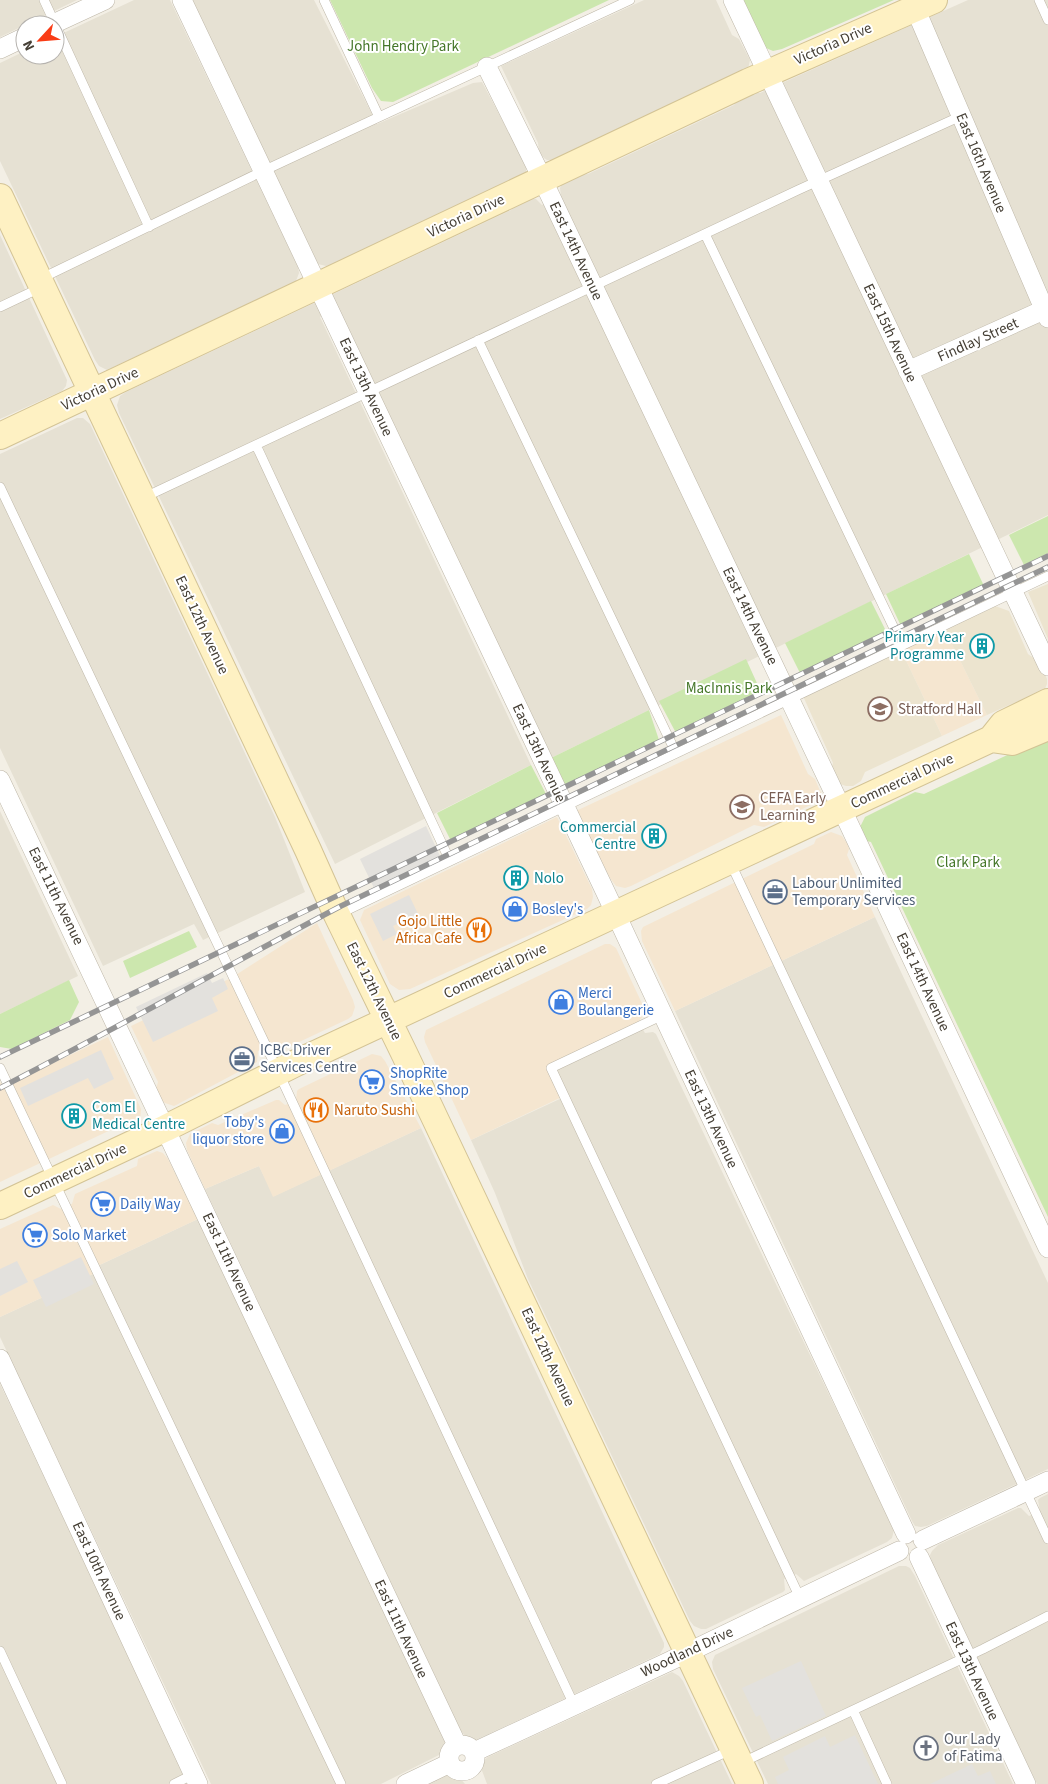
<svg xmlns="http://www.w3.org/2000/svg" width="1048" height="1784" font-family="'Source Sans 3',sans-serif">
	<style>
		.residential { fill: #e6e1d3 }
		.commercial { fill: #f5e6d0 }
		.education { fill: #ece4cf }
		.green { fill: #cce7ae }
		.parking { fill: #e3e1dd }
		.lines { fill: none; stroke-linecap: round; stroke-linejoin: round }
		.lane-casing { stroke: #beb7a8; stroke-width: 10 }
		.street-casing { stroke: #beb7a8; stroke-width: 20 }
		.secondary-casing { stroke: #d3c395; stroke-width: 28 }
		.lane { stroke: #fff; stroke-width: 9 }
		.street { stroke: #fff; stroke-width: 19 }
		.secondary { stroke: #fef1c3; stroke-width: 26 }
		.rail-casing { stroke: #959595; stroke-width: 5.5 }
		.rail { stroke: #fff; stroke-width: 4; stroke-dasharray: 11; stroke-linecap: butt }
		.labels { text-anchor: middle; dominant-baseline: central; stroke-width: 4; stroke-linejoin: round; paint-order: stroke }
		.street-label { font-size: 15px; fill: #453f35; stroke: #fff }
		.park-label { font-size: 15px; fill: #447628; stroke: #fff }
		.culture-label { font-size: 15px; fill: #0d838f; stroke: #fff; text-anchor: end }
		.education-label { font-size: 15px; fill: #785e54; stroke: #fff; text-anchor: start }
		.service-label { font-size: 15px; fill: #4e5e75; stroke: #fff; text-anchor: start }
		.shop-label { font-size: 15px; fill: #366cbe; stroke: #fff; text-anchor: start }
		.food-label { font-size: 15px; fill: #c56008; stroke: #fff; text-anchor: end }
		.worship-label { font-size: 15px; fill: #5b616d; stroke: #fff; text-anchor: start }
	</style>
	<rect width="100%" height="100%" fill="#f3efe5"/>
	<path class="residential" d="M0 0H77L0 37Z
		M134 0H170L298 267 299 273 296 281 290 285 107 370 99 366 95 360 0 161V63L25 51V55H55V37Z
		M192 0H314L377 124 473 83 482 82 526 165V172L333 265 326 266 318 264Z
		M644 0H716L732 35 739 39 750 60 748 69 729 80H722L553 160H547L544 158 539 152 538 143 501 66Z
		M968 0H1048V515L551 758 338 308 320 317 531 765 335 864 119 413 117 405 120 396 126 392 511 210 514 206 531 198 536 199 542 205 561 196 560 188 562 183 579 175 588 174 734 105 738 99 755 92 760 93Z
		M0 235 67 380 66 386 62 391 0 419Z
		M77 418H83L90 424 275 817 305 892 203 940 194 924 103 966 0 748V454Z
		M0 811 78 976 0 1014Z
		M875 917 1048 1283V1469L927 1526 921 1527 915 1526 912 1521 675 1011Z
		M641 1026 645 1033 653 1032 656 1034 894 1530 892 1538 887 1542 804 1581 796 1574 784 1579 785 1590 783 1592 706 1629H701L694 1626 690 1621 528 1279 495 1193 471 1140 564 1097 551 1068Z
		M421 1128 664 1643V1647L660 1654 476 1740 467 1738 461 1731 205 1189 259 1166 274 1196Z
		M198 1219 445 1741 444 1749 439 1755 381 1784H211L0 1337V1317L93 1274 91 1269Z
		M0 1384 189 1784H0Z
		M1048 1494V1784H1037L931 1562 930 1555 932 1551 938 1545 1018 1508H1021L1029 1516 1040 1512 1038 1500 1040 1498Z
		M899 1566H906L910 1568 915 1576 1013 1784H768L713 1669 712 1662 715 1655Z
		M672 1672 679 1676 683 1681 732 1784H487L481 1768 484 1760 488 1757Z
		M448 1774 458 1776 465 1784H423Z"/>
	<path class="commercial" d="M945 630 987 715 942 736 901 650Z
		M781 715 808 774 815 779 821 793 817 802 764 827 754 825 631 886 625 888 616 886 610 878 576 811Z
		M557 817 592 889 593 897 591 905 587 909 410 989 399 990 390 984 360 920 364 910Z
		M831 832 842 836 848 845 849 849 847 855 875 917 675 1011 642 941 641 931 643 927 814 844 816 839Z
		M317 923 353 1000 355 1007 352 1016 348 1019 280 1051 270 1045 258 1051 257 1062 178 1104 174 1106 165 1103 161 1100 156 1089 158 1082 131 1026 231 978Z
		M605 944H610L616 948 646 1012 639 1021 641 1026 551 1068 564 1096 471 1140 425 1042 424 1037 426 1030Z
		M108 1037 141 1109 140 1121 125 1129 117 1127 0 1182V1082L3 1087Z
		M372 1054 381 1056 385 1061 421 1128 273 1197 259 1166 205 1189 187 1150 186 1143 190 1134 212 1123 218 1125 276 1100H279L285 1105 296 1101 297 1091 299 1089Z
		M157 1151 163 1153 168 1159 198 1219 91 1269 93 1274 0 1317V1229L53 1205 61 1209 72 1204 75 1194 137 1166 138 1159Z"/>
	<path class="education" d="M1048 584V639L1028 592Z
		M995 606 1009 611 1028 654 1039 662 1047 679V684L1044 691 1024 702 1018 701 987 715 945 630Z
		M901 650 942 736 865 772 861 781 853 786H846L840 784 831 770 833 763 803 696Z"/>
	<path class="green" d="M330 0H609L393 102 381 101 372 88Z
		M742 0H894L782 49 773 51 766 48Z
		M1048 516V553L1024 565 1009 535Z
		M969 554 984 586 901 626 886 594Z
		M871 601 886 631 800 673 785 643Z
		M746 659 761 692 676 733 659 701Z
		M649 710 659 740 565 786 551 758Z
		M1048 736V1217L871 842 866 841 860 827 865 817 915 792 924 794Z
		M531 765 546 794 451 841 437 813Z
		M189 931 197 947 130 978 123 961Z
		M69 980 79 1002 70 1020 12 1049 0 1047V1014Z"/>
	<path class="parking" d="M426 826 440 856 374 888 360 859Z
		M409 895 418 914 393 926 397 934 383 941 370 914Z
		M207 973 212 983 223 978 228 989 212 998 218 1011 153 1042 136 1007Z
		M101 1050 114 1079 94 1089 88 1078 28 1106 20 1088Z
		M81 1257 94 1284 46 1307 33 1280Z
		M17 1261 28 1282 0 1296V1269Z
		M801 1661 826 1716 772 1741 760 1715 756 1717 742 1688Z
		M855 1735 878 1784H778L775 1777 789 1770 783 1757 825 1736 830 1747Z
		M972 1764 978 1776 990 1771 996 1784H930Z"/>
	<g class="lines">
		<g class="lane-casing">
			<path id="lane" d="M44 0 149 227
				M324 0 379 117
				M1039 0 1048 20
				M705 234 902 645
				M40 279 263 171 630 0
				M0 307 40 288
				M478 340 676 753
				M256 445 450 861
				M0 487 268 1050 574 1705
				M145 497 798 190 961 116
				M731 864 1048 1539
				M339 914 1048 576
				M663 1015 551 1068 800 1598
				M0 1068 341 1784
				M0 1651 62 1784
				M853 1710 887 1784
				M743 1762 983 1649 1048 1616
				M174 1784 194 1774
				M656 1784 731 1750"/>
		</g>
		<g class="street-casing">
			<path id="street" d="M182 0 605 891 906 1534
				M733 0 1048 666
				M915 8 1048 318
				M51 25 105 0
				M0 49 25 37
				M487 67 536 166 830 784 1048 1248
				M908 371 1048 308
				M0 780 457 1745
				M0 1359 198 1784
				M923 1540 1048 1481
				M919 1557 1026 1784
				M449 1758a13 13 0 1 1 26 0a13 13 0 1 1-26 0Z
				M474 1752 670 1661 899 1551
				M406 1784 450 1763"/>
		</g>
		<g class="secondary-casing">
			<path id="secondary" d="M0 197 308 850 337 915 405 1055 750 1784
				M0 436 748 82 934 0
				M991 739 1012 742 1048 727
				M0 1206 166 1128 296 1063 991 739 1003 724 1048 702"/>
		</g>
		<use href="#lane" class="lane"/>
		<use href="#street" class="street"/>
		<use href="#secondary" class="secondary"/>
		<g class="rail-casing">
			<path id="rail" d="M0 1057 1048 556
				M0 1088C115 1029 227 966 341 906L1048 567"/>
		</g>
		<use href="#rail" class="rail"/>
	</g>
	<defs>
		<g id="building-ring" transform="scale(1.25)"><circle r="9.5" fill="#fff" stroke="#0f9aa8" stroke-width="1.5"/><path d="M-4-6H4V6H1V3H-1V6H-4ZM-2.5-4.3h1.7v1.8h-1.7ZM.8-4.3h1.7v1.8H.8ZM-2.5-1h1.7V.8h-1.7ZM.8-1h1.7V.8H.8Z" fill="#0f9aa8"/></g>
		<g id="school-ring" transform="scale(1.25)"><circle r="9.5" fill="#fff" stroke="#8d6e63" stroke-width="1.5"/><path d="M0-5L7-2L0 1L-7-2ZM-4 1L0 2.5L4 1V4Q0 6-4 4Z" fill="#8d6e63"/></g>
		<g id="office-ring" transform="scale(1.25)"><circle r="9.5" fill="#fff" stroke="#5c6f8a" stroke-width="1.5"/><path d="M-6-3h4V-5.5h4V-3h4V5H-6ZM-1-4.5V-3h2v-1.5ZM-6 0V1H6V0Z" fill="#5c6f8a"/></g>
		<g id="shop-ring" transform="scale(1.25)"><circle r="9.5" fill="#fff" stroke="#3f7fe0" stroke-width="1.5"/><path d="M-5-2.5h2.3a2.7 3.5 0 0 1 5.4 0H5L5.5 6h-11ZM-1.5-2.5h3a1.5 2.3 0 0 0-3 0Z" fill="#3f7fe0"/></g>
		<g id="restaurant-ring" transform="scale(1.25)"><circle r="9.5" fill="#fff" stroke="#e8710a" stroke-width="1.5"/><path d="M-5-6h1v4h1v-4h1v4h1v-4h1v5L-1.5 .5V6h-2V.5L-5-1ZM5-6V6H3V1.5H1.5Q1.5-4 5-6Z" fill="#e8710a"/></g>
		<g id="supermarket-ring" transform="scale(1.25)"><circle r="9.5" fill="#fff" stroke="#3f7fe0" stroke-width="1.5"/><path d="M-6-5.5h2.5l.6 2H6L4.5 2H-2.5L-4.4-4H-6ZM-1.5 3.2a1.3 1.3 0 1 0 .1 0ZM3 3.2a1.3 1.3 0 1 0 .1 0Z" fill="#3f7fe0"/></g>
		<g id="church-ring" transform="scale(1.25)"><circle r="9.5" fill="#fff" stroke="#6b7280" stroke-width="1.5"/><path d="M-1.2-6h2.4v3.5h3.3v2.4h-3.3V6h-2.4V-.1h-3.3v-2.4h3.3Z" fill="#6b7280"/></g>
	</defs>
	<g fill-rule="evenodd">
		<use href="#building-ring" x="982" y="646"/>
		<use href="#school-ring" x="880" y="709"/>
		<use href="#school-ring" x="742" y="807"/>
		<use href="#building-ring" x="654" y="836"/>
		<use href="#building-ring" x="516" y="878"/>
		<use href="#office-ring" x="775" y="892"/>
		<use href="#shop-ring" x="515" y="909"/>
		<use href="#restaurant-ring" x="479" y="930"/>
		<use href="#shop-ring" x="561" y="1002"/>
		<use href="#office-ring" x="242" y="1059"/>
		<use href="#supermarket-ring" x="372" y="1082"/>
		<use href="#restaurant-ring" x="316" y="1110"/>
		<use href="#building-ring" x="74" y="1116"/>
		<use href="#shop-ring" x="282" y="1131"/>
		<use href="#supermarket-ring" x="103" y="1204"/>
		<use href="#supermarket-ring" x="35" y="1235"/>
		<use href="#church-ring" x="926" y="1748"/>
	</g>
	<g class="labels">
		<g class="street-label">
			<text transform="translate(833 44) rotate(-24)">Victoria Drive</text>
			<text transform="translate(981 163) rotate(67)">East 16th Avenue</text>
			<text transform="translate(466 216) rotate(-25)">Victoria Drive</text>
			<text transform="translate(576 251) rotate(65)">East 14th Avenue</text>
			<text transform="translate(890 333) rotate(65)">East 15th Avenue</text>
			<text transform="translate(978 340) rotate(-24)">Findlay Street</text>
			<text transform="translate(366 387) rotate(65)">East 13th Avenue</text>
			<text transform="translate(100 389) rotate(-25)">Victoria Drive</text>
			<text transform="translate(750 616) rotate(64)">East 14th Avenue</text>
			<text transform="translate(202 625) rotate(65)">East 12th Avenue</text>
			<text transform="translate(539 753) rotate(65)">East 13th Avenue</text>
			<text transform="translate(902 781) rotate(-25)">Commercial Drive</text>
			<text transform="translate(56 896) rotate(64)">East 11th Avenue</text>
			<text transform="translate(495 971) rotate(-25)">Commercial Drive</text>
			<text transform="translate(923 982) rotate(65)">East 14th Avenue</text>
			<text transform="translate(374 991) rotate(64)">East 12th Avenue</text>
			<text transform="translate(711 1119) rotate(65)">East 13th Avenue</text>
			<text transform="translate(75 1171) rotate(-25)">Commercial Drive</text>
			<text transform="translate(229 1262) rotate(65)">East 11th Avenue</text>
			<text transform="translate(548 1357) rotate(65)">East 12th Avenue</text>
			<text transform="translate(99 1571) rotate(65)">East 10th Avenue</text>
			<text transform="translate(401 1629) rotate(65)">East 11th Avenue</text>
			<text transform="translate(687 1652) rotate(-25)">Woodland Drive</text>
			<text transform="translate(972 1671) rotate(65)">East 13th Avenue</text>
		</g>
		<g class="park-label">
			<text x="403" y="46">John Hendry Park</text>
			<text x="729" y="688">MacInnis Park</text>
			<text x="968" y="862">Clark Park</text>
		</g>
		<g class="culture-label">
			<text x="964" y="637">Primary Year<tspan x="964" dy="17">Programme</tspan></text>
			<text x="636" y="827">Commercial<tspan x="636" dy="17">Centre</tspan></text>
			<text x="534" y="878" text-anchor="start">Nolo</text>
			<text x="92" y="1107" text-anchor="start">Com El<tspan x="92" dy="17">Medical Centre</tspan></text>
		</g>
		<g class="education-label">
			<text x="898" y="709">Stratford Hall</text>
			<text x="760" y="798">CEFA Early<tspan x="760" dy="17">Learning</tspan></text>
		</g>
		<g class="service-label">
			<text x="792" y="883">Labour Unlimited<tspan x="792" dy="17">Temporary Services</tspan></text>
			<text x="260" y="1050">ICBC Driver<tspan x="260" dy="17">Services Centre</tspan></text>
		</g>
		<g class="shop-label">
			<text x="532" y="909">Bosley's</text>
			<text x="578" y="993">Merci<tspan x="578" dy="17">Boulangerie</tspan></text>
			<text x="390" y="1073">ShopRite<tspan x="390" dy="17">Smoke Shop</tspan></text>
			<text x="264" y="1122" text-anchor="end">Toby's<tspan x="264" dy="17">liquor store</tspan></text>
			<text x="120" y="1204">Daily Way</text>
			<text x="52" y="1235">Solo Market</text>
		</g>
		<g class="food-label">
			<text x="462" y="921">Gojo Little<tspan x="462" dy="17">Africa Cafe</tspan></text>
			<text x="334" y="1110" text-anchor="start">Naruto Sushi</text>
		</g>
		<g class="worship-label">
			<text x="944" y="1739">Our Lady<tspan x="944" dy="17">of Fatima</tspan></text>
		</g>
	</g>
	<g transform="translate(40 40) rotate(244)"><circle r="24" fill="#ffffff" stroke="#b5b2ae"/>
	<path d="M0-4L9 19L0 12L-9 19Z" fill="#f93c16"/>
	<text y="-8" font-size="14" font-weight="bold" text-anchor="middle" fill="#453f35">N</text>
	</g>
</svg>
